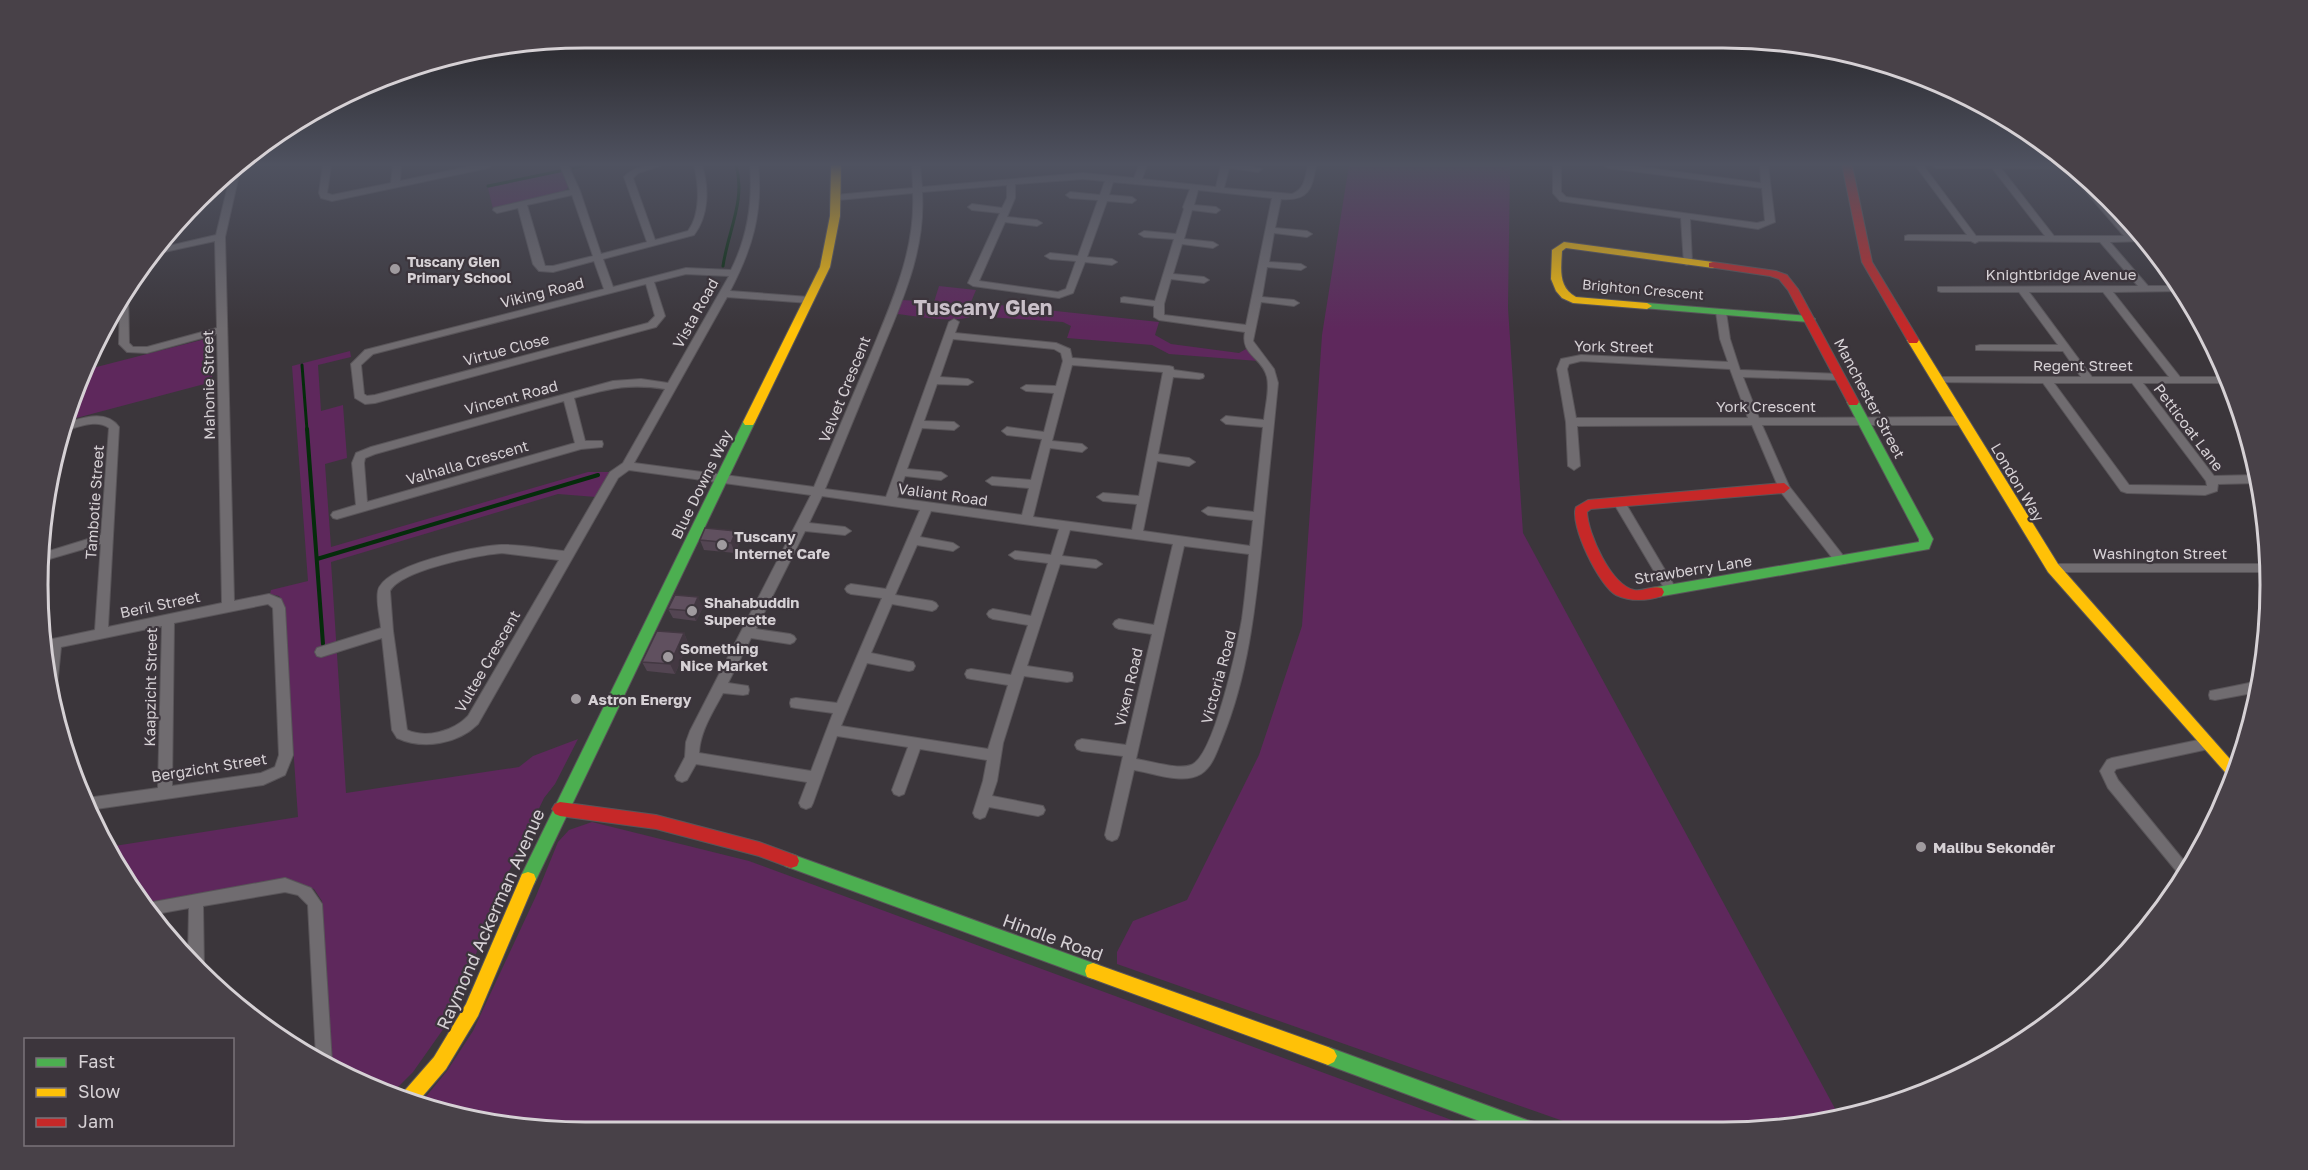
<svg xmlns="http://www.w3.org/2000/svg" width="2308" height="1170" font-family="'Golos Text',sans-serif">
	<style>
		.green { fill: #5e285c }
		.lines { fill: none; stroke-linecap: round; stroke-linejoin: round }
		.stream-far1 { stroke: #052c0b; stroke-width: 3 }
		.stream { stroke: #052c0b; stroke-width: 4 }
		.street-casing { stroke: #595559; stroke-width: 2 }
		.fast-casing { stroke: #595559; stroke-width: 2 }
		.slow-casing { stroke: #595559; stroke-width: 2 }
		.jam-casing { stroke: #595559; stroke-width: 2 }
		.street { fill: #706c70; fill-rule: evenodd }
		.fast { fill: #4caf50; fill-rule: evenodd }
		.slow { fill: #ffc107; fill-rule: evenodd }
		.jam { fill: #c62828; fill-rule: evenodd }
		.wall { fill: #534552 }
		.shaded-wall { fill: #433842 }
		.building { fill: #60505f; stroke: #433842; stroke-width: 1.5 }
		.poi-dot { fill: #a09b9f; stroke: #3c353c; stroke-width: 2 }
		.labels { text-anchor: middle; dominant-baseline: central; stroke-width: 4.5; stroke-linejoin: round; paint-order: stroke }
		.far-poi-label { font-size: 14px; font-weight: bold; fill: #d6d1d5; stroke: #3c353c; text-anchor: start }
		.far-street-label { font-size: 14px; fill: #d6d1d5; stroke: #3c353c }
		.street-label { font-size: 15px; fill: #d6d1d5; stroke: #3c353c }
		.poi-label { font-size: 15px; font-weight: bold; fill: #d6d1d5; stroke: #3c353c; text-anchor: start }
		.near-street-label { font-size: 18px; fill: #d6d1d5; stroke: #3c353c }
		.district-label { font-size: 21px; font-weight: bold; fill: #cac0c9; stroke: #3c353c }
		.rim { fill: none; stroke: #d6d1d5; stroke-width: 3 }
	</style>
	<rect width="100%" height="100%" fill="#3b363b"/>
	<path class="green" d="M1349 165H1510L1508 308 1523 533 1839 1116 1795 1128H1583L1117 964V952L1133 921 1187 900 1259 755 1302 626 1322 335Z
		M563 171 570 186 563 192 493 209 488 188Z
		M939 286 976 290 971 302 1159 322 1155 335 1171 344 1239 353 1246 349 1258 361 1169 354 1152 345 1067 338 1071 326 1063 322 973 316C952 324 919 316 896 314L902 300 934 302Z
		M213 337 212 382 65 421 81 371Z
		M350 351 351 357 318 365 321 411 343 405 347 458 325 464 331 547 588 472H610L596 497 558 494 331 562 346 793 519 767 533 756 578 739 555 784 544 798 498 894 465 984 444 1028 413 1072 391 1094 343 1076 331 1067 322 901 314 889 292 880 148 902 108 847 298 817 283 601 279 596 270 594 271 590 308 581 292 366Z
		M592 822 749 861 1476 1129 550 1131 444 1114 419 1105 447 1071 473 1031 536 896 558 842 569 830Z"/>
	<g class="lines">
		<path class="stream-far1" d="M573 168 586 165
			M488 186 560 171
			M723 266C728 231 746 200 736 165
			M302 365 307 430"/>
		<path class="stream" d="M307 429 323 644
			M317 559 598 475"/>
		<g class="street-casing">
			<path id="street" d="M238 165 241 166 225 237 234 601 269 594 281 599 285 608 293 755 285 775 263 785 89 810 85 799 87 798 158 788 162 626 61 647 57 686 53 691 46 670 48 650 42 651 43 641 95 630 101 544 46 560V552L101 535 109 428C96 418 77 428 62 431L65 423C83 418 106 409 119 427L108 627 222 603 217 334 147 353 127 352 119 344 120 299 126 287 128 288 129 343 133 347H147L217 328 215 241 155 254 160 248 216 235 231 173ZM268 604 273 608 279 755 275 767 261 773 172 786 174 623Z
				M323 165H331L327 193 332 195 391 183 393 165H401L400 181 476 165H492L488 168 332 201 321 198 319 193Z
				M560 165H568L580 191 601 254 647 242 624 177C634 166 648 165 663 165L638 173 633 178 655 240 688 231C701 214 699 185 694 165H702C709 188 709 215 694 235L603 259 613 287 686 268 731 270C748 236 753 202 750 165H758C763 213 752 249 730 291L809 297 814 300 809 303 727 297 634 463 814 487C832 445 850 402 868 360 890 306 916 252 913 193L838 200 834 197 835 195 913 188 912 165H920L922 187 1083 173 1134 178 1139 165H1147L1142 179 1216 187 1221 165H1246L1262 169 1258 172 1229 168 1224 188 1292 194C1305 189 1305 178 1308 165H1316C1312 189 1309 201 1281 199L1275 228 1307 231 1312 234 1307 237 1274 233 1269 262 1301 264 1306 267 1301 270 1267 267 1262 297 1294 300 1299 303 1294 306 1261 302 1253 341 1274 369 1278 383C1273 436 1267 490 1262 543 1255 609 1248 676 1222 739 1217 751 1213 766 1201 774 1183 785 1153 773 1134 770L1119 835 1117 839 1112 841 1107 839 1105 835 1123 756 1082 751 1077 749 1075 745 1077 741 1082 739 1126 745 1152 634 1119 629 1115 627 1113 624 1115 621 1119 619 1154 625 1173 544 1070 530 1062 556 1096 560 1102 564 1096 568 1060 564 1027 666 1067 672 1072 673 1073 677 1072 681 1067 682 1024 676 1003 743 997 781 992 796 1043 806 1045 810 1043 814 1038 816 989 807 985 817 980 819 975 817 973 813 983 781 987 760 920 749 904 794 899 796 894 794 892 790 908 747 837 736 813 803 811 807 806 809 801 807 799 803 807 782 696 764 687 780 682 782 677 780 675 776 685 757 686 742 690 731 811 495 629 470 618 478 478 724C458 744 423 750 397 738L392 730 382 638 321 657 317 656 315 652 317 648 381 628C380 617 376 602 378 591 383 565 476 546 499 545 520 544 543 549 564 551L610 472 623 463 665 389C628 383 609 389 574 398L585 441H602L603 444 602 447 581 449 337 519 333 518 331 515 333 512 356 505 352 463 356 453 371 447 613 381 641 379 668 383 729 276 686 274 654 282 665 316 656 327 375 403 365 404 355 398 351 364 365 350 604 289 594 261 553 272 539 271 533 264 518 208 497 213 493 210 494 208 570 190ZM1083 179 1105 181 1100 195 1070 192 1066 195 1070 198 1098 200 1078 256 1050 253 1045 256 1050 259 1076 261 1066 289 1058 292 979 281 1005 222 1037 226 1042 223 1037 220 1007 217 1015 198V184ZM1113 182 1190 189 1183 207 1184 209 1176 234 1144 231 1139 234 1144 237 1174 239 1155 301 1124 297 1121 298V302L1154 306V317L1159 320 1245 332C1240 355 1262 357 1267 377 1270 390 1265 407 1264 420L1226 416 1221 420 1226 424 1263 427 1254 512 1208 507 1202 511 1208 515 1253 520 1250 546 1143 531 1157 461 1189 466 1195 462 1189 458 1158 454 1173 377 1199 379 1203 378 1204 376 1203 374 1174 370 1173 367 1169 366 1072 358 1070 349 1056 343 955 333 959 322 954 319 949 322 886 497 825 489C843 446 860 403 878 360 900 305 926 253 922 192L1007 185V198L1002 208 972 204 968 207 972 210 1000 213 968 283 973 286 1059 298 1073 293 1085 262 1112 265 1117 262 1112 259 1087 257 1107 201 1132 203 1136 200 1132 197 1109 195ZM1198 190 1272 198 1246 325 1164 315V304L1171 279 1204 283 1209 280 1204 277 1173 274 1182 244 1213 248 1218 245 1213 242 1184 239 1192 210 1216 213 1220 210 1216 207 1194 205ZM572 195 593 256 553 266H545L527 205ZM646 284 655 316 648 323 375 395 367 396 364 394 361 365 373 354ZM953 339 1054 349 1061 353 1063 361 1056 386 1026 385 1021 388 1026 391 1054 393 1044 432 1007 427 1002 431 1007 435 1042 439 1031 480 992 477 986 481 992 485 1029 488 1022 515 897 498 905 476 941 480 947 476 941 472 907 469 922 428 954 430 959 426 954 422 924 421 937 384 968 385 973 382 968 379 940 377ZM1072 365 1163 372 1139 496 1103 493 1097 497 1103 501 1137 504 1132 530 1033 517 1050 448 1082 452 1087 448 1082 444 1052 441ZM564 401 575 443 367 502 364 463 365 458 375 454ZM822 496 920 510 886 589 851 584 847 586 845 589 847 592 851 594 882 598 837 703 796 698 791 699 790 703 791 707 796 708 833 713 811 771 699 753C700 731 713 712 723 693L743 695 748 694 749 690 748 686 728 683 751 638 790 644 794 642 796 639 794 636 790 634 756 629 805 531 845 535 851 531 845 527 809 523ZM931 511 1059 529 1051 555 1015 551 1009 555 1015 559 1048 563 1031 616 993 609 989 611 987 614 989 617 993 619 1028 625 1011 675 971 669 967 670 965 674 967 678 971 679 1008 685 988 749 841 726 867 663 909 671 913 670 915 666 913 662 909 661 871 653 892 604 932 611 936 609 938 606 936 603 932 601 895 595 917 545 953 551 959 547 953 543 920 537ZM1184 546 1249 554C1247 576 1245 598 1242 619 1238 643 1214 758 1191 765 1178 770 1150 761 1136 759ZM502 553 559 560 468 716C454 731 426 739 407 730L393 631 390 591C401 570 479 555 502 553Z
				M1553 165H1561V192L1566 197 1757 223 1765 221 1762 188 1608 168 1604 165H1627L1761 183 1760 165H1768L1775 222 1758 229 1690 219 1692 262 1687 265 1684 264 1681 218 1560 201 1553 193Z
				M1915 165H1923L1976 236H2045L1992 168H1936L1932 165H2072L2134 236H2143L2147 241 2110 242 2148 286H2179L2183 291 2113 292 2180 377H2227L2236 396 2230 395 2220 383H2143L2214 476 2257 475 2259 483 2218 484 2217 491 2205 495 2127 493 2121 491 2043 383 1933 382 1932 380 1937 377H2081L2063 351 1976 350V346L1980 345H2058L2019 292H1941L1938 291V287L2138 286 2100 242 1979 241 1975 243 1971 241 1905 240V236L1908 235H1967ZM2001 168 2066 169 2124 236H2054ZM2029 292H2103L2169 377H2092ZM2054 383H2132L2206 481 2207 486 2129 485Z
				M1721 309 1726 312 1730 339 1740 370 1840 374 1845 377 1840 380 1743 377 1759 418 1962 417 1967 421 1962 425H1762L1789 486 1845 558 1847 561 1845 564H1837L1780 491 1752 425 1577 426 1580 466 1574 470 1568 466 1566 422 1557 369 1561 359 1581 355 1728 362 1720 339 1716 312ZM1581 361 1730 369 1748 418H1576L1567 369 1569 364Z
				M1619 498 1623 499 1675 587 1677 590 1675 593H1667L1613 502Z
				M2053 564H2267L2268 572H2053L2047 568Z
				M2259 681 2258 692 2215 700 2210 699 2209 695 2210 691 2215 690Z
				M2208 738 2213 740 2215 744 2213 748 2116 769 2114 772 2118 780 2189 867 2182 878 2108 788 2100 771 2107 760 2112 758Z
				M285 878 311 888 322 904 332 1063 330 1067 316 1057 308 905 298 895 285 892 203 906 204 970 201 975 188 959 189 908 156 914 148 903Z"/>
		</g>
		<g class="fast-casing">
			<path id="fast" d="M1647 303 1809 316 1815 319 1809 322 1643 308V304Z
				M1853 398 1859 402 1933 539 1929 549 1657 597 1652 596 1650 592 1652 588 1657 587 1919 542V539L1847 402Z
				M749 418 755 422 534 884 528 886 522 884 520 879 522 874 743 422Z
				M791 854 1093 963 1099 965 1101 971 1099 977 1093 979 785 866 783 861 785 856Z
				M1328 1047 1527 1120 1534 1122 1536 1129H1501L1328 1065 1322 1062 1319 1056 1322 1050Z"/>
		</g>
		<g class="slow-casing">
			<path id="slow" d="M831 165H841L840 216 830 267 755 422 753 425H745L743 422 820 267 830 216Z
				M1564 242 1713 262 1718 265 1713 268 1566 248 1562 251C1561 269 1558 287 1576 297L1647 303 1652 306 1647 309 1573 303 1562 298 1556 291 1551 279 1552 250Z
				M1913 336 1919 340 2058 564 2237 767 2232 780 2048 572 1907 340Z
				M528 872 534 874 536 879 478 1016 446 1069 416 1104 399 1097 434 1057 466 1004 522 874Z
				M1093 963 1328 1047 1334 1050 1337 1056 1334 1062 1328 1065 1093 979 1087 977 1085 971 1087 965Z"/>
		</g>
		<g class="jam-casing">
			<path id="jam" d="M1842 165H1852L1872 262 1919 340 1917 343H1909L1862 262Z
				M1713 262 1776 271 1787 275 1798 289 1859 402 1857 405H1849L1788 290 1779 279 1770 276 1709 267V263Z
				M1784 483 1790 488 1784 493 1591 509 1587 512C1588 534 1611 585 1634 590 1643 592 1652 585 1662 588L1664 592 1662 596C1646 601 1631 602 1616 595 1600 587 1569 525 1576 507L1588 500Z
				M560 802 656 815 759 842 797 856 799 861 797 866 791 868 759 856 656 829 560 816 555 814 552 809 555 804Z"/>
		</g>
		<use href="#street" class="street"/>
		<use href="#fast" class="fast"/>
		<use href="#slow" class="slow"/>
		<use href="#jam" class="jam"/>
	</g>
	<path class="wall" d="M736 531 740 541 735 553 704 550 700 540Z
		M703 607 696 621 673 618 668 609Z
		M684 633 688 643 675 674 647 671 642 662Z"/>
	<path class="shaded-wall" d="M736 531 740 541 735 553 731 543Z
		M698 597 703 607 696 621 692 611Z
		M684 633 688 643 675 674 670 664Z"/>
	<path class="building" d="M705 528 736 531 731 543 700 540Z
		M675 595 698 597 692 611 668 609Z
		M657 631 684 633 670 664 642 662Z"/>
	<linearGradient id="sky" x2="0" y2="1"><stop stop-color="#201e20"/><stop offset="0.5" stop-color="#4f5260"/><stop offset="1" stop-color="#4f5260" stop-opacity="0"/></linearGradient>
	<rect width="2308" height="329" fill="url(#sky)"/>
	<g class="poi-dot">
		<circle cx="395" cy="269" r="6"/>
		<circle cx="722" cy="545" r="6"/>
		<circle cx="692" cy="611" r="6"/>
		<circle cx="668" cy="657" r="6"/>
		<circle cx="576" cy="699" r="6"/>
		<circle cx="1921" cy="847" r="6"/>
	</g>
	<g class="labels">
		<g class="far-poi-label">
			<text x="407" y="261">Tuscany Glen<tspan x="407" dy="16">Primary School</tspan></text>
		</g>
		<g class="far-street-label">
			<text transform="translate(1643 289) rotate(5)">Brighton Crescent</text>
		</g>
		<g class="street-label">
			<text x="2061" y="274">Knightbridge Avenue</text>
			<text transform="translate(542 292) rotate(-14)">Viking Road</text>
			<text transform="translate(695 313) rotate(-61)">Vista Road</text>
			<text transform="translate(1614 346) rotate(1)">York Street</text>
			<text transform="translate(506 349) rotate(-15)">Virtue Close</text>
			<text x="2083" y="365">Regent Street</text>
			<text transform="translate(208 385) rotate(-91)">Mahonie Street</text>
			<text transform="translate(844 389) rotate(-68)">Velvet Crescent</text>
			<text transform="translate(511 397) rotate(-15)">Vincent Road</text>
			<text transform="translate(1870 398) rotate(62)">Manchester Street</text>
			<text x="1766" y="406">York Crescent</text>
			<text transform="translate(2189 427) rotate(53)">Petticoat Lane</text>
			<text transform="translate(467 462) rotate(-16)">Valhalla Crescent</text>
			<text transform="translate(2018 482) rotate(59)">London Way</text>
			<text transform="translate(701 484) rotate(-64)">Blue Downs Way</text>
			<text transform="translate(943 494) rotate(8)">Valiant Road</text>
			<text transform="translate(94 502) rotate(-86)">Tambotie Street</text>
			<text x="2160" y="553">Washington Street</text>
			<text transform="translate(1693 569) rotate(-9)">Strawberry Lane</text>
			<text transform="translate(160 604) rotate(-12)">Beril Street</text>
			<text transform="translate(487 661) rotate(-60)">Vultee Crescent</text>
			<text transform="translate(1218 677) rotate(-75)">Victoria Road</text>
			<text transform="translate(150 687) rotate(-89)">Kaapzicht Street</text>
			<text transform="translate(1128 687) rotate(-77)">Vixen Road</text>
			<text transform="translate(209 767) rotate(-9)">Bergzicht Street</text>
		</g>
		<g class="poi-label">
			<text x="734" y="536">Tuscany<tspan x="734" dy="17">Internet Cafe</tspan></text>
			<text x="704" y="602">Shahabuddin<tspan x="704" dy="17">Superette</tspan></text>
			<text x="680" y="648">Something<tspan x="680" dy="17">Nice Market</tspan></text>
			<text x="588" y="699">Astron Energy</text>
			<text x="1933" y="847">Malibu Sekondêr</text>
		</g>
		<g class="near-street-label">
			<text transform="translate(490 919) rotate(-66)">Raymond Ackerman Avenue</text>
			<text transform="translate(1053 937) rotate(20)">Hindle Road</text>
		</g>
		<g class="district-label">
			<text x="983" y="307">Tuscany Glen</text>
		</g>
	</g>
	<path d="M0 0H2308V1170H0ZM585 48H1723A537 537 0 0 1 2260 585V585A537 537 0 0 1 1723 1122H585A537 537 0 0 1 48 585V585A537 537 0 0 1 585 48Z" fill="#484148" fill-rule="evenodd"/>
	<path class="rim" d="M585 48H1723A537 537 0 0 1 2260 585V585A537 537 0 0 1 1723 1122H585A537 537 0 0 1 48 585V585A537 537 0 0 1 585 48Z"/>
	<rect x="24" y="1038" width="210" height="108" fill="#3c353c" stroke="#7a7379" stroke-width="1.5"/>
	<rect x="36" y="1058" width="30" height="9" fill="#4caf50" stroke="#7a7379" stroke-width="1.5"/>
	<text x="78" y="1068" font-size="18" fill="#d6d1d5">Fast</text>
	<rect x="36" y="1088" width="30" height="9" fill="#ffc107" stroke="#7a7379" stroke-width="1.5"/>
	<text x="78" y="1098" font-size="18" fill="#d6d1d5">Slow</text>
	<rect x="36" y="1118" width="30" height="9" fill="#c62828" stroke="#7a7379" stroke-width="1.5"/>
	<text x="78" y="1128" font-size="18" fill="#d6d1d5">Jam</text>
</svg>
